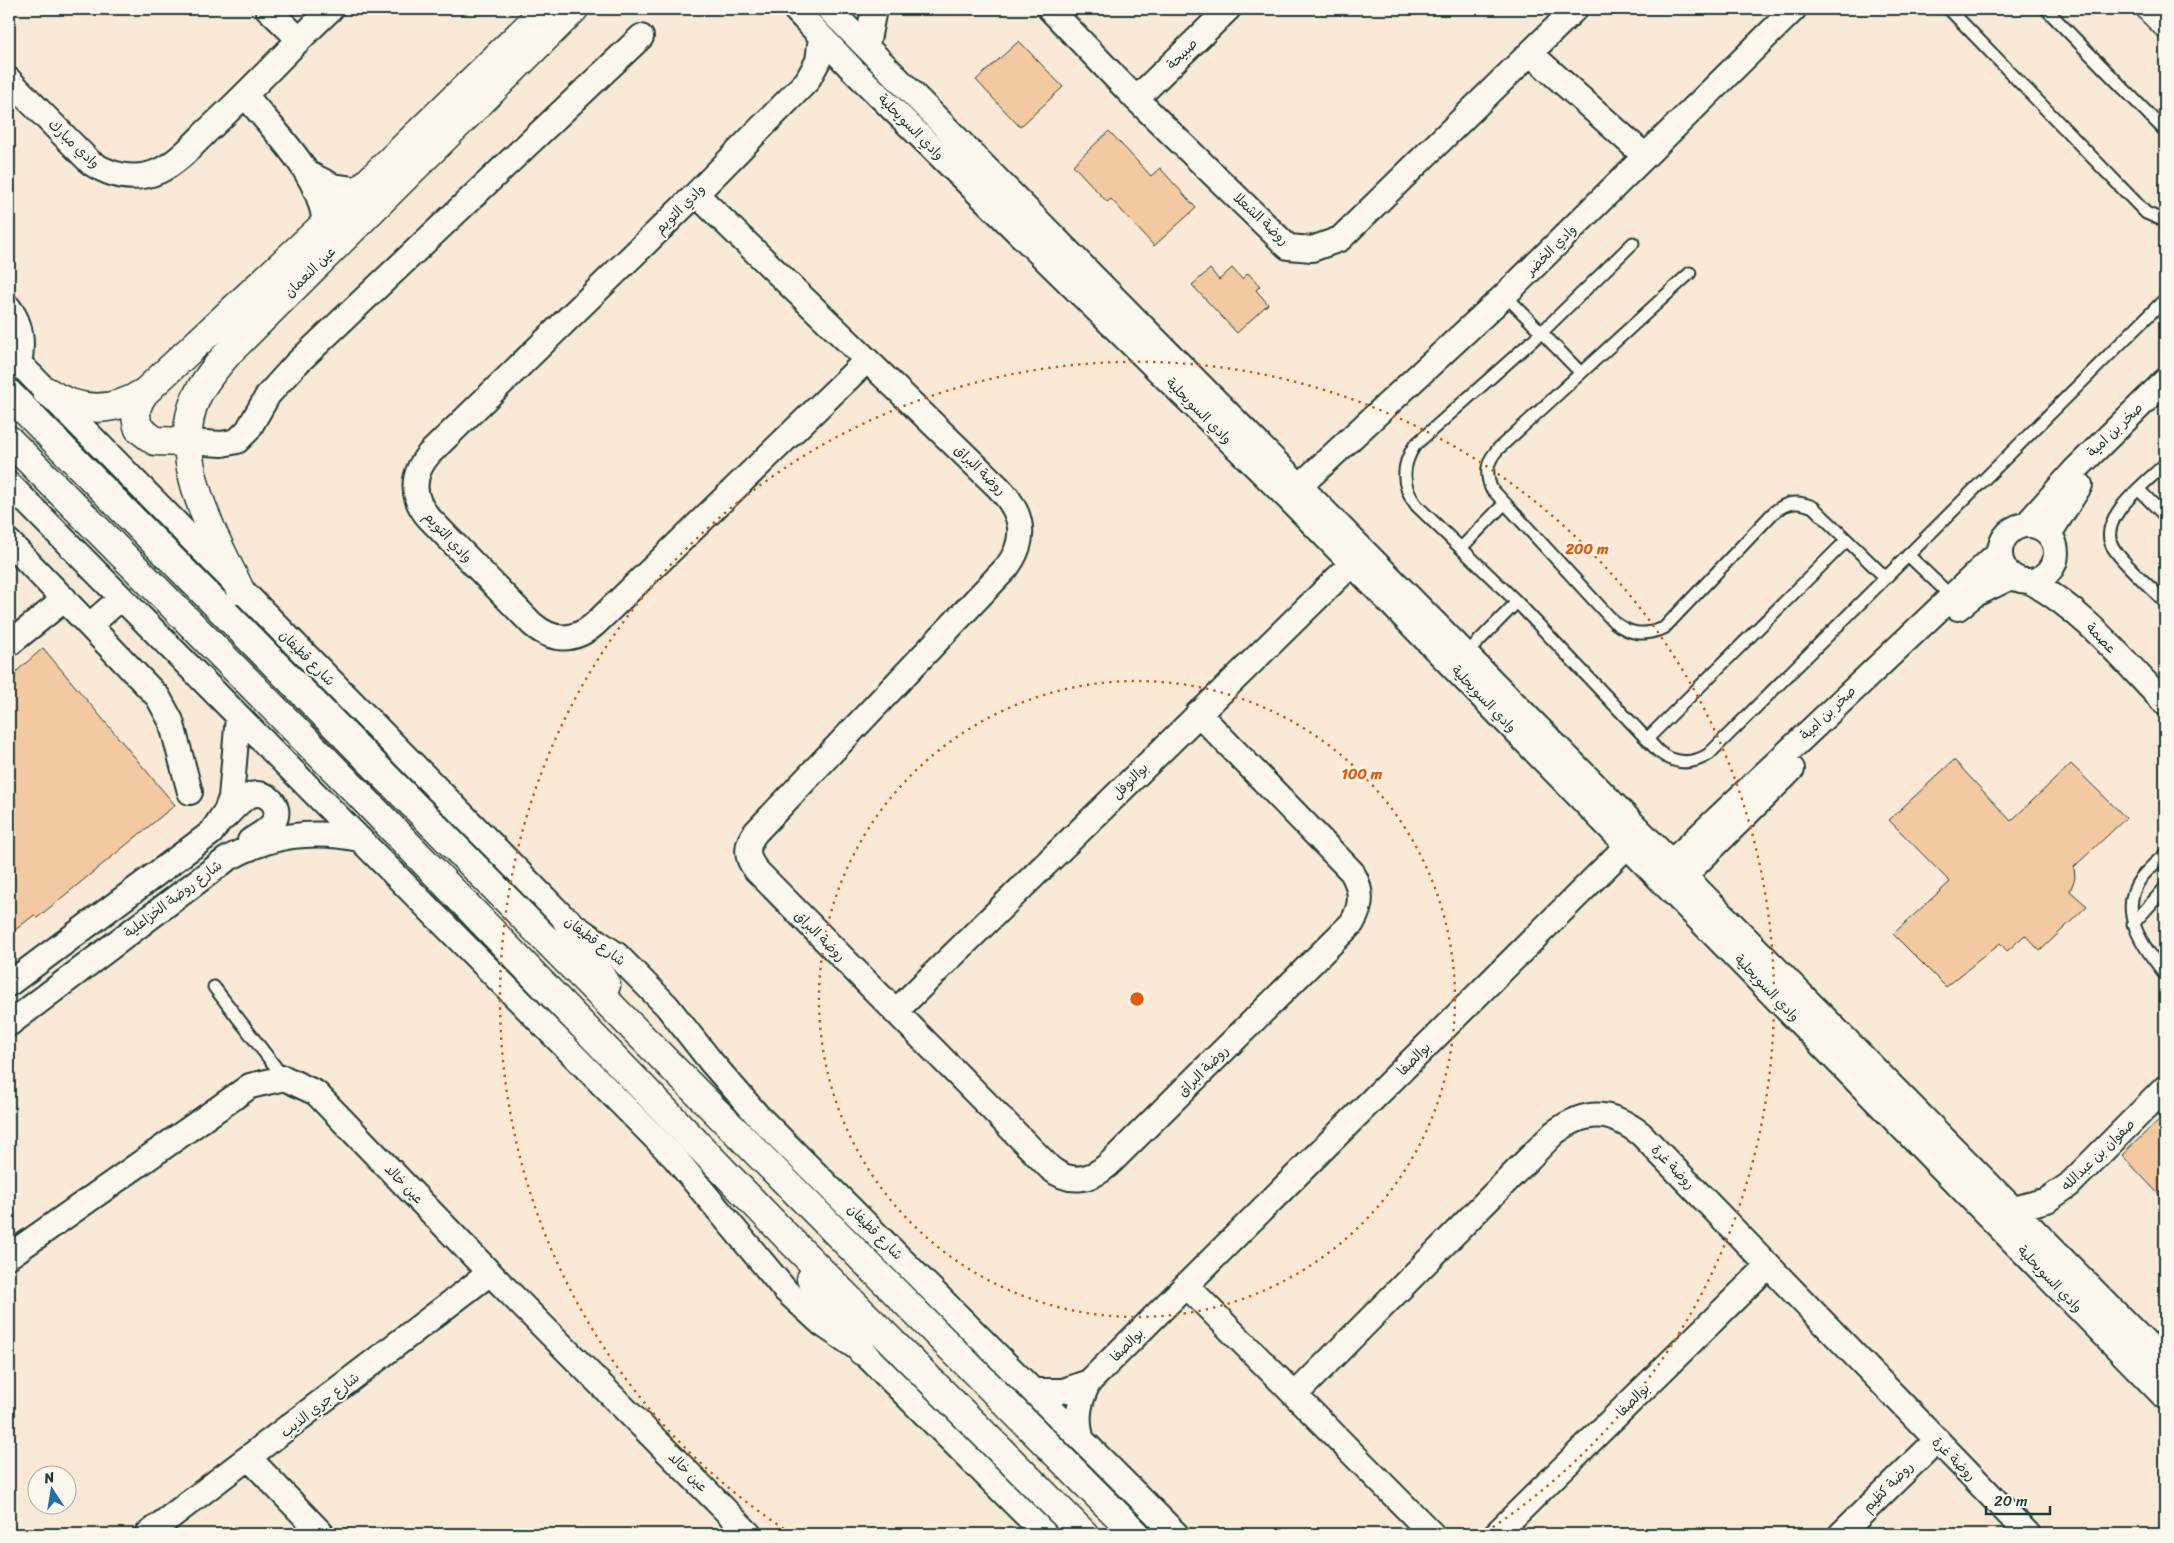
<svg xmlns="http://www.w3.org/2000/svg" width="2174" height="1543" font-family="Sriracha,'Playpen Sans Arabic',sans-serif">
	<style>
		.building { fill: #f3c9a2; stroke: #1f3d34 }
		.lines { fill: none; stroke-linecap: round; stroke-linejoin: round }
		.service-casing { stroke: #1f3d34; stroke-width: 15 }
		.minor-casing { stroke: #1f3d34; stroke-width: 28 }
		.tertiary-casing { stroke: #1f3d34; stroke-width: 31 }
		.service { stroke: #fbf7ec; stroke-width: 11 }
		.minor { stroke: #fbf7ec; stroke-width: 24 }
		.tertiary { stroke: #fbf7ec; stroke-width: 28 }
		.ring { fill: none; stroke: #e8590c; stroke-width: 2.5; stroke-dasharray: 2.5 5 }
		.labels { text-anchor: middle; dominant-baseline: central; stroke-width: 4.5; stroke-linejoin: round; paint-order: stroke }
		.street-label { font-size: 14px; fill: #1f3d34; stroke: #fbf7ec }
		.centre { fill: #e8590c; stroke: #fbf7ec; stroke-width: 2.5 }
		.ring-label { font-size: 15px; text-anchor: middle; font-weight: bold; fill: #e8590c; stroke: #fbf7ec; stroke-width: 4.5; stroke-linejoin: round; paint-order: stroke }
	</style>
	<rect width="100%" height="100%" fill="#f9e9d6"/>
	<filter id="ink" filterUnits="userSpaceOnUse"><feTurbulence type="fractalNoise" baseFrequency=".02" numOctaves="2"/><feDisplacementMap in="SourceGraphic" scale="10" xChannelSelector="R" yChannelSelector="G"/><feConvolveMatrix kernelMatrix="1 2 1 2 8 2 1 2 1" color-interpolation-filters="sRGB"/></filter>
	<g filter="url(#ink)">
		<path class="building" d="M1019 41 1063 87 1020 127 976 80Z
			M1109 131 1151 176 1160 168 1196 208 1154 246 1111 199 1107 202 1073 165Z
			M1232 268 1242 279 1248 273 1260 286 1256 290 1268 304 1237 333 1192 285 1210 269 1219 280Z
			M43 648 175 805 37 918 34 915 9 935V678Z
			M1954 760 2011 821 2071 764 2126 818 2074 867 2075 878 2070 891 2087 906 2040 951 2025 935 2007 951 2000 943 1946 987 1893 934 1950 882 1889 820Z
			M2165 1114V1201L2122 1155Z"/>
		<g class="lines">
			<g class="service-casing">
				<path id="service" d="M1949 9 2146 213 2165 221
					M2046 9 2165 131
					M1633 243 1541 333 1415 445C1401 466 1401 486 1417 506L1517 602 1659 752C1675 764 1692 765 1709 754L2165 299
					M1690 273 1498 449C1487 461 1485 472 1491 488L1614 622C1631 635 1644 636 1664 628L1773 513C1786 502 1797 500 1813 507L1885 577
					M1505 295 1581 373
					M2165 464C2146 483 2094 520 2114 549 2126 567 2150 586 2165 602
					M2139 490 2165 516
					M1462 547 1505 503
					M1908 555 1951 596
					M1463 657 1517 602
					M2164 682 2165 681
					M1647 739 1847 540
					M2165 854C2157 862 2148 869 2141 878 2116 912 2144 947 2165 974
					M2133 924 2165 888
					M214 987 284 1078"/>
			</g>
			<g class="minor-casing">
				<path id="minor" d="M268 9 299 39
					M795 9 853 70 1287 497 2165 1397
					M829 9 2165 1363
					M1050 9 1136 99 1288 247 1312 249 1340 239 1575 9
					M821 37 818 61 807 81 696 194 429 454C411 475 411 498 429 518L532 624C553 642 574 642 595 624L867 360
					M867 45 874 9
					M1530 53 1645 156
					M9 80 91 163C112 176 135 182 159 171 177 163 192 146 206 132 249 93 288 49 331 9
					M246 96C277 135 320 173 325 224
					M1136 99 1228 9
					M309 174 333 186 360 190
					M696 194 999 488C1023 513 1028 539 1007 567L756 832C746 844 745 857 756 870L1050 1168C1069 1184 1090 1181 1108 1165L1352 923C1363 905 1362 890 1352 872L1198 713
					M9 308C22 325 23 344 19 364
					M9 353 567 921 617 955 667 1006 712 1063 758 1116 1176 1534
					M188 442 222 444 237 441 248 430 268 395 295 365 641 37
					M9 484 675 1158 786 1291 822 1324 862 1351 1045 1534
					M1290 495 1505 295 1794 9
					M2000 553a28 28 0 1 1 56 0a28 28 0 1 1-56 0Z
					M2026 525 2075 470 2165 381
					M2049 534 2080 485
					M9 542 158 697 171 721 190 792
					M2031 582C2084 611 2123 660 2165 703
					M1958 608 1974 595 2011 577
					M90 625 121 598
					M9 644 65 599
					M225 817C232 810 240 800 249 796 265 788 283 806 274 821 270 830 257 836 250 841
					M1661 872 1999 552
					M1674 886 1792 769
					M9 984 211 833 226 811 231 798 238 716
					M895 1012 1363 553
					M9 1024 227 859C270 835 311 829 360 839
					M2004 1218 2014 1209 2047 1200 2069 1185 2165 1088
					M9 1256 250 1086 284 1078 316 1093 490 1273 749 1534
					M1187 1286 1432 1534
					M1035 1391H1063L1089 1382
					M1295 1395 1554 1133C1586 1109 1610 1110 1641 1134L2028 1534
					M1081 1437C1076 1417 1079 1401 1089 1382L1639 834
					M250 1459 322 1534
					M148 1534 490 1273
					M1496 1534 1768 1266
					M1841 1534 1936 1441"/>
			</g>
			<g class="tertiary-casing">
				<path id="tertiary" d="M2151 9 2165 23
					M46 391C78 412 112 414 145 392L325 224 546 9
					M145 392C135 405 134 415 139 429L155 441 188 442
					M9 394 630 1025 1136 1534
					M9 440 357 792 790 1240 1084 1534
					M240 590C215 537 169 457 196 398 204 381 217 366 229 352L574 9
					M567 921 606 985
					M811 1279 862 1351"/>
			</g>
			<use href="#service" class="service"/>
			<use href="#minor" class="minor"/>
			<use href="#tertiary" class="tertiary"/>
		</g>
	</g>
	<g class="ring">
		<circle cx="1137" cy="999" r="318"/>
		<path d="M790 1533A637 637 0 1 1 1484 1533"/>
	</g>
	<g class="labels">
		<g class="street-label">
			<text transform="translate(1182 54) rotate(-45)">صبيحة</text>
			<text transform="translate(911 127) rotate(45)">وادي السويحلية</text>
			<text transform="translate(74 144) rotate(43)">وادي مبارك</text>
			<text transform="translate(680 209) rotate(-45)">وادي التويم</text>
			<text transform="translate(1261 219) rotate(43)">روضة الشعلا</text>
			<text transform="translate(1551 250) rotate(-45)">وادي الخضر</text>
			<text transform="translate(310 272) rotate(-45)">عين النعمان</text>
			<text transform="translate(1199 411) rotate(45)">وادي السويحلية</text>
			<text transform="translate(2115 430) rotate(-44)">صخر بن امية</text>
			<text transform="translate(980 470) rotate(44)">روضة البراق</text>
			<text transform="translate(448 537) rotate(47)">وادي التويم</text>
			<text transform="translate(2101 638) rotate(46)">عصمة</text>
			<text transform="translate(307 658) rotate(45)">شارع قطيفان</text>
			<text transform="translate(1484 699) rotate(46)">وادي السويحلية</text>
			<text transform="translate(1828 713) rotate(-44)">صخر بن امية</text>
			<text transform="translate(1130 781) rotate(-45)">بوالنوفل</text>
			<text transform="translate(173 899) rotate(-37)">شارع روضة الخزاعلية</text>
			<text transform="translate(820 936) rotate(45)">روضة البراق</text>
			<text transform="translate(595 941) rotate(37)">شارع قطيفان</text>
			<text transform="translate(1767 988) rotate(46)">وادي السويحلية</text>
			<text transform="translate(1414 1059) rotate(-45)">بوالصفا</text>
			<text transform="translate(1203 1071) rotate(-45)">روضة البراق</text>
			<text transform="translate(2098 1155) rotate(-44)">صفوان بن عبدالله</text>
			<text transform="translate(1673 1167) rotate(46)">روضة غرة</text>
			<text transform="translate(404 1184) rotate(46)">عين خالد</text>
			<text transform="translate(875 1232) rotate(45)">شارع قطيفان</text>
			<text transform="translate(2050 1279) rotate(46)">وادي السويحلية</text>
			<text transform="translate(1127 1345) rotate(-45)">بوالصفا</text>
			<text transform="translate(1633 1400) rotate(-45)">بوالصفا</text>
			<text transform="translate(320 1405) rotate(-38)">شارع جري الذيب</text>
			<text transform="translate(1954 1459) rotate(45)">روضة غرة</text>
			<text transform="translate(688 1472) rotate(45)">عين خالد</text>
			<text transform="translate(1888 1487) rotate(-45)">روضة كظيم</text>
		</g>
	</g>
	<circle cx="1137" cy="999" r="8" class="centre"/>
	<g class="ring-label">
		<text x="1587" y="554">200 m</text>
		<text x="1362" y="779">100 m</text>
	</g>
	<rect width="2174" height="1543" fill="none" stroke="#fbf7ec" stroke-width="30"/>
	<rect x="15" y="15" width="2144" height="1513" fill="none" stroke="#1f3d34" stroke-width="2" filter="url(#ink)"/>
	<g transform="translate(52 1490) rotate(348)"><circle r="24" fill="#fbf7ec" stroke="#a3ada2"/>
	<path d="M0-4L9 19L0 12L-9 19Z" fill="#1f6fb2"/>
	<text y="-8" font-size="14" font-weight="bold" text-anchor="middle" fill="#1f3d34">N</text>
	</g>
	<path d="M1986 1506v8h64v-8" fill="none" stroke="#1f3d34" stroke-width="2.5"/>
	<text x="1994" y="1506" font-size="15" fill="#1f3d34" stroke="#fbf7ec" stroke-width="4" paint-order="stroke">20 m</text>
</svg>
